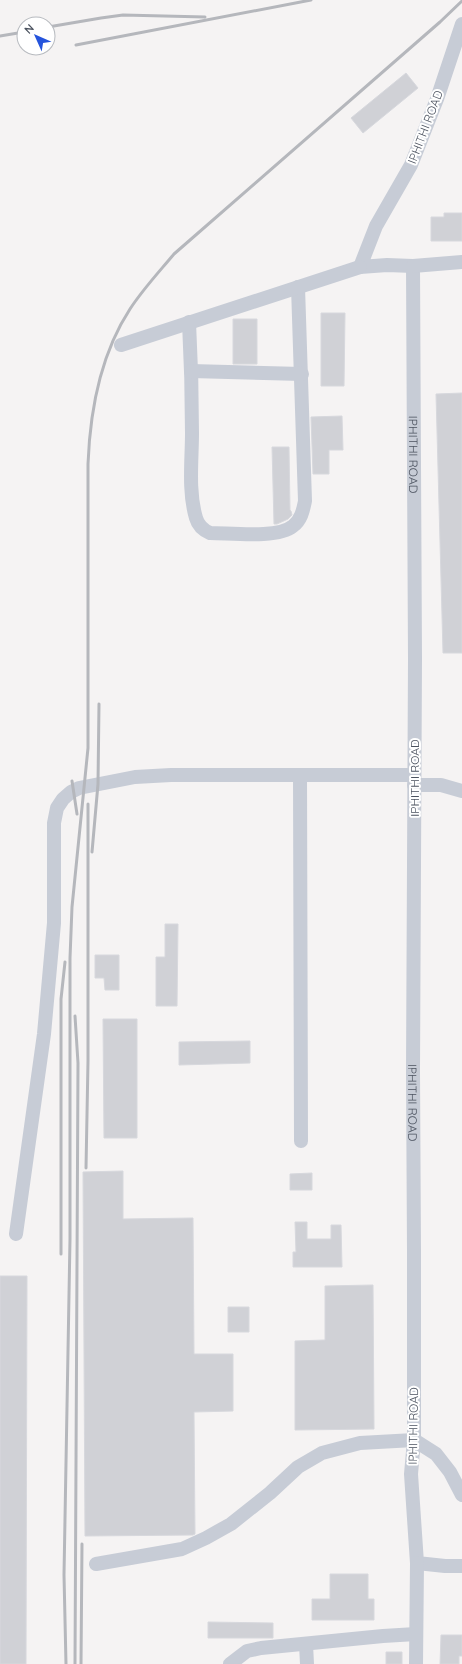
<svg xmlns="http://www.w3.org/2000/svg" width="462" height="1664" font-family="Quicksand,sans-serif">
	<style>
		.building { fill: #d0d1d6; stroke: #d7d8dd }
		.lines { fill: none; stroke-linecap: round; stroke-linejoin: round }
		.minor { stroke: #c7ccd6; stroke-width: 14 }
		.rail { stroke: #b5b7bc; stroke-width: 3 }
		.labels { text-anchor: middle; dominant-baseline: central; stroke-width: 4; stroke-linejoin: round; paint-order: stroke }
		.street-label { font-size: 12px; fill: #4b525f; stroke: #fff }
	</style>
	<rect width="100%" height="100%" fill="#f5f3f3"/>
	<path class="building" d="M406 73 418 88 363 133 351 118Z
		M444 213H462V241H431V217H444Z
		M321 313H345L344 386H321Z
		M233 319H257V364H233Z
		M462 393V653H443L436 394Z
		M342 416 343 450H329V474H313L311 417Z
		M272 447H289L290 510 291 511 292 515 288 519 277 524H274Z
		M165 924H178L177 1006H156V957H165Z
		M95 955H119V990H105L104 978H95Z
		M103 1019H137V1138H104Z
		M250 1041V1063L179 1065V1042Z
		M123 1171V1219L193 1218 194 1354H233V1411L194 1412 195 1534 193 1535 85 1536 83 1172Z
		M312 1173V1190H290V1174Z
		M295 1222H307V1239H331V1225H341L342 1267H293V1252H296Z
		M0 1276H27L26 1664H0Z
		M373 1285 374 1429 295 1430V1341L325 1340V1286Z
		M228 1307H249V1332H228Z
		M330 1574H368V1599H374V1620H312V1599H330Z
		M208 1622 273 1623V1638H208Z
		M441 1635H462V1656H459V1664H440Z
		M386 1652H402V1664H386Z"/>
	<g class="lines">
		<g class="minor">
			<path id="s1" d="M462 24 437 99 411 165 376 226 360 267 387 265 413 266 415 659 413 1071 414 1252V1440L411 1474 417 1563 445 1566H462"/>
			<path d="M413 266 462 262"/>
			<path d="M189 322C191 359 192 396 192 433 192 460 188 491 196 518 198 525 203 530 210 533 230 533 278 539 293 526 301 520 303 511 305 501L298 287"/>
			<path d="M121 345 360 267"/>
			<path d="M191 371 302 374"/>
			<path d="M300 775 301 1141"/>
			<path d="M414 785H441L462 791"/>
			<path d="M16 1234 44 1034 54 923V823L57 808 63 799 71 792 79 788 135 777 171 775H414"/>
			<path d="M96 1564 182 1549 206 1538 231 1524 270 1493 298 1467 322 1453 360 1443 414 1440 436 1454 450 1472 462 1495"/>
			<path d="M306 1644 307 1664"/>
			<path d="M230 1664 247 1651 261 1648 383 1636 416 1634"/>
			<path d="M416 1664 417 1563"/>
		</g>
		<path class="rail" d="M48 27 101 18 123 15 205 17
			M0 36 24 32
			M76 45 311 0
			M72 781 77 814
			M92 852 98 784 99 704
			M75 1016 78 1063 75 1664
			M86 1168 88 1061V804
			M61 1254V999L65 962
			M66 1664 64 1575 70 1239V958L72 907 88 748V464C90 410 100 355 130 309 143 289 159 272 174 254L440 22 462 1
			M81 1664 82 1544"/>
	</g>
	<g class="labels">
		<g class="street-label">
			<text transform="translate(425 127) rotate(-69)">IPHITHI ROAD</text>
			<text stroke="none"><textPath href="#s1" startOffset="506">IPHITHI ROAD</textPath></text>
			<text transform="translate(414 778) rotate(-90)">IPHITHI ROAD</text>
			<text stroke="none"><textPath href="#s1" startOffset="1154">IPHITHI ROAD</textPath></text>
			<text transform="translate(413 1426) rotate(-89)">IPHITHI ROAD</text>
		</g>
	</g>
	<g transform="translate(36 36) rotate(315)"><circle r="19" fill="#ffffff" stroke="#b7babf"/>
	<path d="M0-3L7 15L0 10L-7 15Z" fill="#2554dc"/>
	<text y="-6" font-size="11" font-weight="bold" text-anchor="middle" fill="#4b525f">N</text>
	</g>
</svg>
